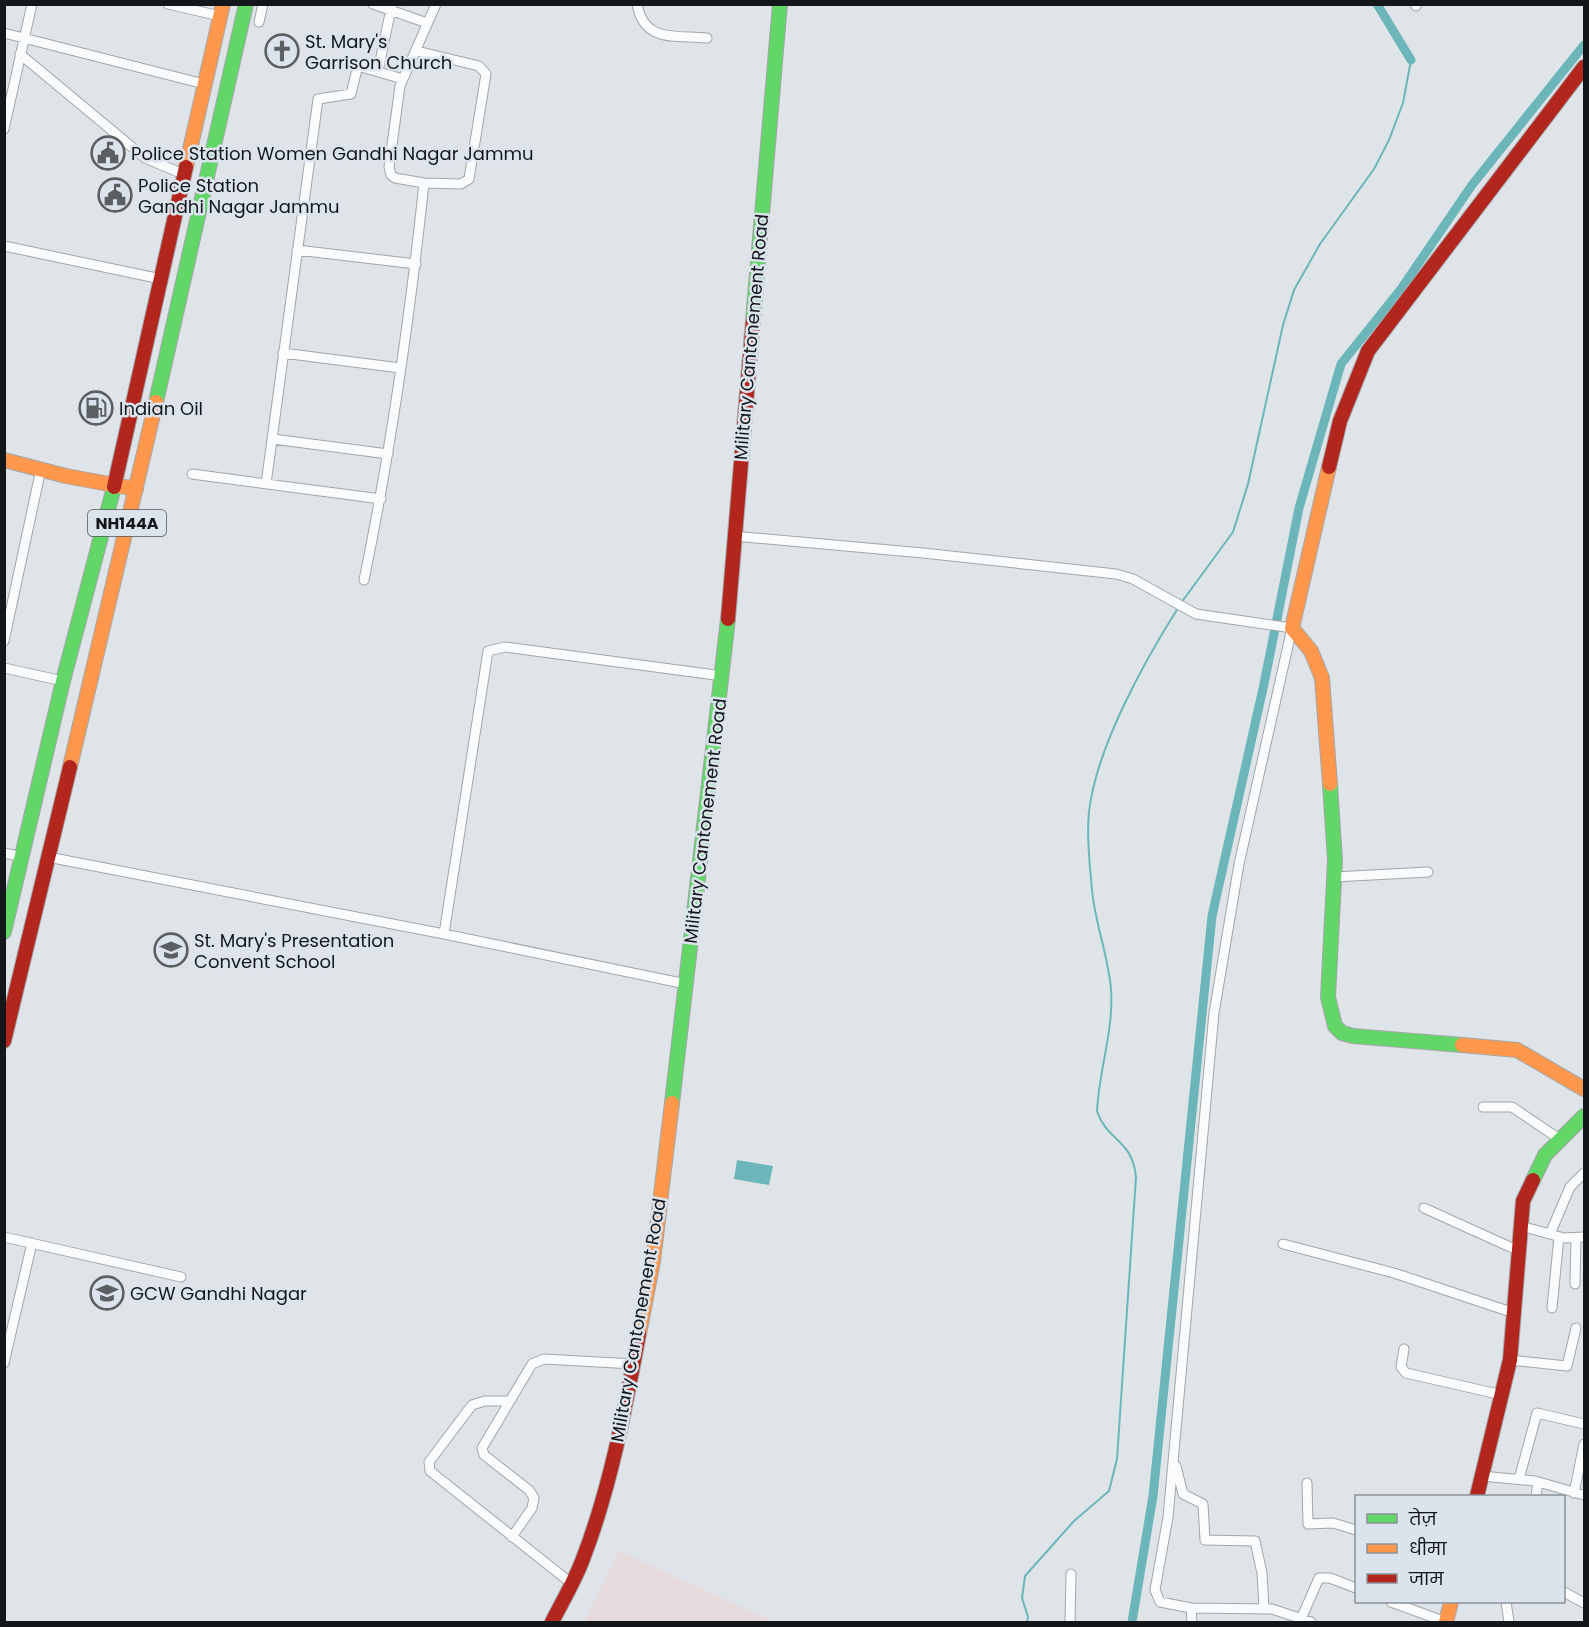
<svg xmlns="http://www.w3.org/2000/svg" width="1589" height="1627" font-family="Poppins,'Noto Sans Devanagari',sans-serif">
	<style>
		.commercial { fill: #e6dadc }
		.water { fill: #6cb6b9 }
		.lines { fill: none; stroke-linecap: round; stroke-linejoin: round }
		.stream { stroke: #6cb6b9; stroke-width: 2 }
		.canal { stroke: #6cb6b9; stroke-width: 9 }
		.street-casing { stroke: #a2a6a9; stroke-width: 11 }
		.fast-casing { stroke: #a2a6a9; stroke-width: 16 }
		.slow-casing { stroke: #a2a6a9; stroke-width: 16 }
		.jam-casing { stroke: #a2a6a9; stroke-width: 16 }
		.street { stroke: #fafbfc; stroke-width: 9 }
		.fast { stroke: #63d668; stroke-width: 14 }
		.slow { stroke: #ff974d; stroke-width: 14 }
		.jam { stroke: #b3261e; stroke-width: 14 }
		.labels { text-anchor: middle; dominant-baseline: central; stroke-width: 5; stroke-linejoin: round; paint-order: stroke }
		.shield { fill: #dbe4ec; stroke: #505459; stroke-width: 1.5 }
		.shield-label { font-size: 16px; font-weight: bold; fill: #14171a }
		.poi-label { font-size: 18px; fill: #14171a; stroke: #dbe4ec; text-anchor: start }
		.street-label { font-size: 18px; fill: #14171a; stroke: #dbe4ec }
	</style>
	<rect width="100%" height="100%" fill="#dfe4e8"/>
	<path class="commercial" d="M619 1551 774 1622H584Z"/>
	<path class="water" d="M737 1160 773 1166 769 1185 734 1179Z"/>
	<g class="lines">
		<path class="stream" d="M1181 603 1233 532 1248 484 1283 325 1294 290 1320 244 1374 169 1389 140 1403 103 1411 60
			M1027 1622 1028 1617 1022 1598 1025 1576 1074 1521 1109 1491 1117 1459 1136 1177C1132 1138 1107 1142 1097 1111 1099 1070 1114 1030 1111 989 1108 955 1095 923 1092 890 1090 865 1086 837 1089 812 1096 748 1144 662 1178 608"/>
		<path class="canal" d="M1377 4 1411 60
			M1132 1622 1153 1496 1212 916 1264 684 1299 508 1341 364 1401 289 1472 185 1584 45"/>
		<g class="street-casing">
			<path id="street" d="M168 4 220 16
				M373 4 427 23
				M637 4C644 43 675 35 707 38
				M1415 4 1416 6
				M259 22 263 4
				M4 33 204 84
				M417 51 479 66 486 74 469 179 461 184 424 183
				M20 54 145 158 183 174
				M378 71 392 4
				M4 129 32 4
				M4 246 161 279
				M297 250 416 264
				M283 353 400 368
				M273 439 388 454
				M192 474 381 499
				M266 484 318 99 351 94 357 69 361 67 403 79
				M733 536 923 553 1116 574 1133 579 1196 614 1292 628 1239 864 1214 1013 1168 1517 1155 1590 1160 1602 1191 1608 1192 1622
				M364 580C391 449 410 316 424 183L395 178 391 175 389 167 400 86 436 4
				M4 641 41 469
				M4 668 63 681
				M4 853 23 857
				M48 857 444 934 686 984
				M1334 877 1428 872
				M444 934 488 651 505 647 723 676
				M1483 1107H1512L1561 1140
				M1424 1208 1519 1251
				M1521 1226 1564 1238 1584 1237
				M1550 1234 1570 1187 1584 1173
				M4 1237 181 1277
				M1283 1244 1394 1273 1514 1313
				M1575 1284 1576 1238
				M1552 1308 1559 1237
				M1404 1349 1401 1367 1406 1373 1502 1395
				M1510 1360 1567 1366 1576 1328
				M4 1363 32 1243
				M508 1401H485L472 1405 429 1462 430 1471 571 1583
				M1176 1466 1183 1494 1203 1504 1205 1540 1255 1541 1262 1573 1264 1609
				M1482 1476 1535 1481 1584 1495
				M1519 1479 1537 1413 1584 1424
				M1307 1483 1308 1524 1333 1523 1356 1530
				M1574 1493 1584 1444
				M1536 1496 1538 1482
				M512 1537 532 1508 534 1498 529 1490 484 1455 482 1448 532 1364 544 1359 634 1364
				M1564 1592 1584 1603
				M1391 1602 1446 1622
				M1506 1602 1509 1622
				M1191 1608 1272 1609 1311 1622
				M1301 1619 1319 1578H1330L1356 1588
				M1070 1622 1071 1574"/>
		</g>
		<g class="fast-casing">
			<path id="fast" d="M753 320 780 4
				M156 402 246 4
				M1330 784 1335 861 1328 997 1335 1026 1342 1033 1353 1036 1462 1045
				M4 932 63 681 114 487
				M672 1103 728 619
				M1533 1180 1545 1155 1584 1116"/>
		</g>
		<g class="slow-casing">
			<path id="slow" d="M186 167 223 4
				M4 460 66 476 136 489
				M1329 467 1292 628 1311 651 1322 678 1330 784
				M70 767 156 402
				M1462 1045 1517 1050 1584 1089
				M639 1334 653 1261 672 1103
				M1446 1622 1451 1602"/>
		</g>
		<g class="jam-casing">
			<path id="jam" d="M1329 467 1340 421 1368 351 1584 67
				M114 487 186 167
				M728 619 753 320
				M4 1041 70 767
				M1477 1496 1510 1360 1523 1201 1533 1180
				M552 1622C563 1600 576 1579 584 1556 611 1485 625 1409 639 1334"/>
		</g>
		<use href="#street" class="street"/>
		<use href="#fast" class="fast"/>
		<use href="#slow" class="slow"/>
		<use href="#jam" class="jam"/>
	</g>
	<defs>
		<g id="church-ring" transform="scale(1.725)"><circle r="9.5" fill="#dbe4ec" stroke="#5b5f62" stroke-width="1.5"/><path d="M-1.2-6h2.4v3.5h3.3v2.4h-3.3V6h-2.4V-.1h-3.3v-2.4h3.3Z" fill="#5b5f62"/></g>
		<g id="civic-ring" transform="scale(1.725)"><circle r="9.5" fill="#dbe4ec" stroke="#5b5f62" stroke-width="1.5"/><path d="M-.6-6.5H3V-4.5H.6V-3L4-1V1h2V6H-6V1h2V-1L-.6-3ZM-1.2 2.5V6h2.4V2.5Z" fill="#5b5f62"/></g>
		<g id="fuel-ring" transform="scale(1.725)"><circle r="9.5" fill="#dbe4ec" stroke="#5b5f62" stroke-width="1.5"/><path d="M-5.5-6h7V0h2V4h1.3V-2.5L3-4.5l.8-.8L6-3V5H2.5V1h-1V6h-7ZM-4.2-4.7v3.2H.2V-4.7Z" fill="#5b5f62"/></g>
		<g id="school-ring" transform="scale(1.725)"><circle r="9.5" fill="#dbe4ec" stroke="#5b5f62" stroke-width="1.5"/><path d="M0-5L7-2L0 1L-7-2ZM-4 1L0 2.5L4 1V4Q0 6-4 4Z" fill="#5b5f62"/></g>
		<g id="university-ring" transform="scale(1.725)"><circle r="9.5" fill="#dbe4ec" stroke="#5b5f62" stroke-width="1.5"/><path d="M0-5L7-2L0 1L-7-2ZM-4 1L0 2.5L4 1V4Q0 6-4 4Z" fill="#5b5f62"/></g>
	</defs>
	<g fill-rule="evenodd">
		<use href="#church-ring" x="282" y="51"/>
		<use href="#civic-ring" x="108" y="153"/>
		<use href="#civic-ring" x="115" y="195"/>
		<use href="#fuel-ring" x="96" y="408"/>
		<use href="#school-ring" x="171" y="950"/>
		<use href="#university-ring" x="107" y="1293"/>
	</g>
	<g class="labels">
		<rect class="shield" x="88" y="510" width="78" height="26" rx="4.5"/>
		<g class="shield-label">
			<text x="127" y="523">NH144A</text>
		</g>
		<g class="poi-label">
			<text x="305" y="41">St. Mary's<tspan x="305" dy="21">Garrison Church</tspan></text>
			<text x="131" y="153">Police Station Women Gandhi Nagar Jammu</text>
			<text x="138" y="185">Police Station<tspan x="138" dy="21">Gandhi Nagar Jammu</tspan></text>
			<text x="119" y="408">Indian Oil</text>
			<text x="194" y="940">St. Mary's Presentation<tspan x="194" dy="21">Convent School</tspan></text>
			<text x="130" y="1293">GCW Gandhi Nagar</text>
		</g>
		<g class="street-label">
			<text transform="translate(751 337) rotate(-85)">Military Cantonement Road</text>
			<text transform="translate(705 821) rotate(-83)">Military Cantonement Road</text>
			<text transform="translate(638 1320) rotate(-80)">Military Cantonement Road</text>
		</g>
	</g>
	<rect width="1589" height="1627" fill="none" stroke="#14171a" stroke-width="12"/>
	<rect x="1355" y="1495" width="210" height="108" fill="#dbe4ec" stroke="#8b9298" stroke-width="1.5"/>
	<rect x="1367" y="1514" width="30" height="9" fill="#63d668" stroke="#8b9298" stroke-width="1.5"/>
	<text x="1409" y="1525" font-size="18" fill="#14171a">तेज़</text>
	<rect x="1367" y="1544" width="30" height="9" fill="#ff974d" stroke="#8b9298" stroke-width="1.5"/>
	<text x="1409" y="1555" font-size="18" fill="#14171a">धीमा</text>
	<rect x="1367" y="1574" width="30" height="9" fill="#b3261e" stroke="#8b9298" stroke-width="1.5"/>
	<text x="1409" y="1585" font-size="18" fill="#14171a">जाम</text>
</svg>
